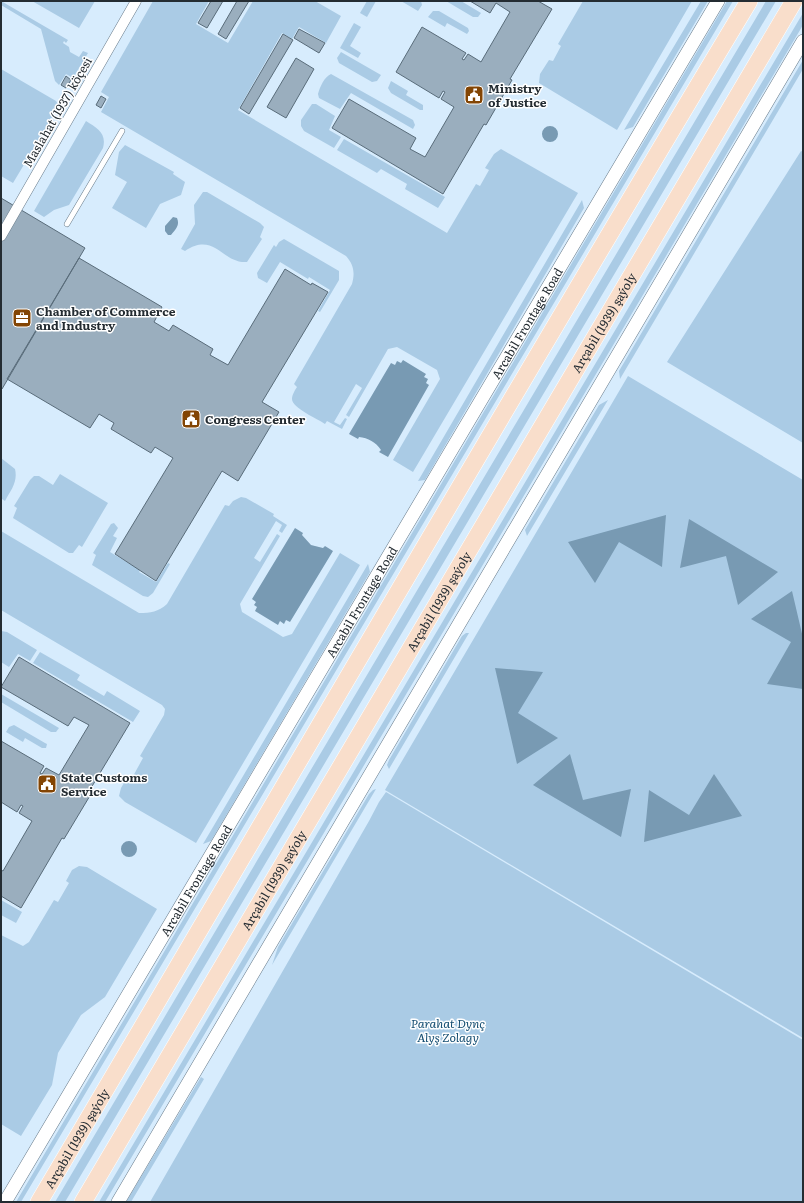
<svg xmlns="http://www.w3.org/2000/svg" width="804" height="1203" font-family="Literata,serif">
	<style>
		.green { fill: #aacbe5 }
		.water { fill: #789ab3 }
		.building { fill: #9aaebe; stroke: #596c7a }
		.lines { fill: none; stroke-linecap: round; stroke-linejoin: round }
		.service-casing { stroke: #697c8b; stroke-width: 6 }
		.minor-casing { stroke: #697c8b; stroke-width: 11 }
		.tertiary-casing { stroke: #697c8b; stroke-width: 14 }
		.primary-casing { stroke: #fff; stroke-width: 18 }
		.service { stroke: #fff; stroke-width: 5 }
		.minor { stroke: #fff; stroke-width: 10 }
		.tertiary { stroke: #fff; stroke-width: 13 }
		.primary { stroke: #f9decb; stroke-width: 17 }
		.labels { text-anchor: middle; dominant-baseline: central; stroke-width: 3; stroke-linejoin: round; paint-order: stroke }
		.poi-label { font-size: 12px; font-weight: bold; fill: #242c32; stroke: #fff; text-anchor: start }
		.street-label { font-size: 12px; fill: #242c32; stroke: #fff }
		.park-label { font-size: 12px; font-style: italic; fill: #154e72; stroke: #fff }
	</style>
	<rect width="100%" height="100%" fill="#d7ecfd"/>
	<path class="green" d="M1 1 68 40 66 43 64 41 63 43 69 47 70 52 79 57 83 51 88 53 73 78 66 74 59 85 55 81 41 29 1 5Z
		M32 1H95L79 28Z
		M153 1H209L196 24 228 43 253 1H315L341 16 326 43 299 27 292 39 282 33 238 110 447 233 476 184 480 186 489 170 485 168 494 154 501 149 578 193 413 472 393 460 440 379 437 370 397 347 388 349 349 417 346 415 362 388 356 384 334 422 340 425 345 418 347 419 342 429 327 421 325 424C318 419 292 408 292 399 292 395 295 390 297 387L294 384 352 284C355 273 354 265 346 256L101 112 109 97 101 92Z
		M367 1H376L367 17 360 13Z
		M401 1H421L422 5 418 11Z
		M446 1H461L481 13 478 17H473Z
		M583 1H692L617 130 539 83 540 74 549 60 553 61 561 46 558 44Z
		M701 1H708L633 127 624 130Z
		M727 1H733L21 1202H16Z
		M766 1H776L65 1202H55Z
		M433 11H439L468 28 469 31 467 34 447 23 445 27 428 17Z
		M803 13V25L105 1202H99Z
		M354 23 361 27 350 46 361 53 358 58 340 48Z
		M341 52 381 75 377 81 372 82 339 63 337 58Z
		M803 60V69L620 379 619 371Z
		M1 69 56 101 59 106 13 183 1 176Z
		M331 74 413 120 415 125 413 129 351 93 340 109 319 98 318 94C320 87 324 77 331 74Z
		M391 81 408 91 406 95 423 105V110H420L391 93 388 88Z
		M312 104H316L335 116 329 130 341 137 334 148 304 131 301 126V120Z
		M86 121C97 128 107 133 103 148L69 205 54 210 44 217 34 211Z
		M344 139 445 197 438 208 405 189 407 184 381 169 377 173 337 150Z
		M125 145 174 172 173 174 185 182 181 195 160 204 146 228 112 208 127 182 115 175 119 152Z
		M801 151 803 152V443L667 362Z
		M203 192H207L260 223 264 227 260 237 262 239 247 262C222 264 215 231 185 251L181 249 195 224 194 205Z
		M582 200 584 208 425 480 418 481Z
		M284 239 339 271V280L320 312 318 311 330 290 309 277 308 279 280 262 267 283 258 278 257 273 274 245 276 247 279 242Z
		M628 376 803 480V1038L385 790Z
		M608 400 527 536 525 530 599 405Z
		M1 458 15 469C18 482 11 490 5 501L2 499 1 501Z
		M60 474 108 503 82 547 79 545 73 553H69L13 518 17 508 14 506 30 480 34 476H39L53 485Z
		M241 497 246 498 274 514 273 516 287 525 282 533 279 531 282 525 276 521 254 558 260 562 277 534 280 536 240 604 242 612 283 637 292 634 340 553 360 565 196 843 125 802 119 796 121 788 128 776 132 778 143 758 140 756 164 715 165 709 162 705 1 610V531L139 613C151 613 158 612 167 604L225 505 229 506 233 501Z
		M114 523 118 528 113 536 117 538 110 552 140 570 139 572 156 582 168 563 170 564 153 593 148 597 143 596 92 565 96 555 93 553 111 524Z
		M368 564 370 572 211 841 203 844Z
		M1 631 7 632 37 650 30 661 18 654 9 667 1 662Z
		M466 633H469L389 769 387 765 389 760 462 636Z
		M40 652 80 675 77 680 104 696 107 691 140 711 133 722 33 663Z
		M1 694 59 728 56 732H51L1 702Z
		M14 725 45 743 47 744 46 748H42L25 738 23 742 6 732 9 727Z
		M376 789 272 965 278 947 369 794 373 790Z
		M386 792 803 1040V1202H150L369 821 379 802Z
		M79 866 87 867 157 909 105 997 81 1015 58 1053 52 1085 21 1136 1 1124V935L23 946 29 942 54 900 58 902 69 883 66 881 72 870Z
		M1 900 22 912 16 923 1 915Z
		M201 1077 204 1079 131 1202H126Z"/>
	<path class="water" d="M542 134a8 8 0 1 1 16 0a8 8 0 1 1-16 0Z
		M173 217 177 218C180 225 176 229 171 235H168L165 231V226Z
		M403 360 426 374 424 377 428 379 426 383 429 385 388 457 379 452 381 450C376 442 368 438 359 437L358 439 349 434 391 363 395 365 397 361 401 363Z
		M666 515 662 567 619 542 595 583 568 542Z
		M689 519 778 572 738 605 726 556 680 568Z
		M295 528 303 533 302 535 311 545 323 548 325 546 333 551 290 622 286 620 284 624 280 621 278 625 255 611 257 607 254 605 256 602 252 599Z
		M792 591 803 638V689L767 684 791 642 751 619Z
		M495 668 543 672 518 713 558 738 517 764Z
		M570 754 583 800 631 789 621 837 533 785Z
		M714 774 742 816 644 842 649 790 689 815Z
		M121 849a8 8 0 1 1 16 0a8 8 0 1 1-16 0Z"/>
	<path class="building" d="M211 1H223L207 28 198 23Z
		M237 1H249L226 39 218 34Z
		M470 1H538L552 9 510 79 512 80 486 125 484 124 443 194 332 128 349 99 416 138 410 149 425 157 454 107 441 99 445 92 443 91 439 98 396 72 422 27 466 53 462 59 464 60 468 54 481 62 510 12 496 3 490 13Z
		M299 29 325 43 319 53 294 38Z
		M283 34 293 40 249 114 240 108Z
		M296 58 314 69 286 118 267 107Z
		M66 76 71 80 66 88 61 85Z
		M101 96 106 99 101 108 96 105Z
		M1 198 85 248 2 389 1 388Z
		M79 258 162 307 154 322 169 331 173 325 213 349 210 355 228 365 285 269 311 285 312 283 328 292 262 402 279 412 238 481 222 471 156 581 115 554 173 458 155 447 151 453 111 429 114 423 99 414 90 428 7 379Z
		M19 657 130 723 88 793 91 794 64 839 62 838 21 908 1 896V870L3 871 32 821 19 813 23 806 21 805 17 812 1 802V741L44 766 40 773 42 774 46 768 59 775 89 725 74 717 68 726 1 687Z"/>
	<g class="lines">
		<g class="service-casing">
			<path id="service" d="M67 224 122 131"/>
		</g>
		<g class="minor-casing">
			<path id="minor" d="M1 236 136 1"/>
		</g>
		<g class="tertiary-casing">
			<g id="tertiary">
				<path id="s1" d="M5 1202 718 1"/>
				<path d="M118 1202 803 41"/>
			</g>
		</g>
		<g class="primary-casing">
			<g id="primary">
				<path id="s2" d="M39 1202C276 802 509 399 749 1"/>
				<path id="s3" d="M83 1202 794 1"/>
			</g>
		</g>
		<use href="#service" class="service"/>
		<use href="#minor" class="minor"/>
		<use href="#tertiary" class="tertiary"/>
		<use href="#primary" class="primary"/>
	</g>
	<defs>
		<g id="civic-square" transform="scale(1)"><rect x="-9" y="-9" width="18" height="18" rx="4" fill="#834504" stroke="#fff"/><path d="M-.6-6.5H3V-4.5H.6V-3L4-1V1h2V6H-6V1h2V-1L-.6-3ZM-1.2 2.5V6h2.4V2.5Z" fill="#fff"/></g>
		<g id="office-square" transform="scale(1)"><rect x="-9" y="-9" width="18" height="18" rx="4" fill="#834504" stroke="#fff"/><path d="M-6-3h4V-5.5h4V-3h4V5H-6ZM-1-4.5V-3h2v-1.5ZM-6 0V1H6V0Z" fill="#fff"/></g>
	</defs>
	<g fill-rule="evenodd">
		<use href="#civic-square" x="474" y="95"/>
		<use href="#office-square" x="22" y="318"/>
		<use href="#civic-square" x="191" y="419"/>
		<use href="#civic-square" x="47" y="784"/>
	</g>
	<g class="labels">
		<g class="poi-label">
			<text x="488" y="88">Ministry<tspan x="488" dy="14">of Justice</tspan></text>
			<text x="36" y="311">Chamber of Commerce<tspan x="36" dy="14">and Industry</tspan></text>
			<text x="205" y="419">Congress Center</text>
			<text x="61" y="777">State Customs<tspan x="61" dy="14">Service</tspan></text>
		</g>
		<g class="street-label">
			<text transform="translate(57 112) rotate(-60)">Maslahat (1937) köçesi</text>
			<text stroke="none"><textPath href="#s1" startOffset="1022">Arcabil Frontage Road</textPath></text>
			<text stroke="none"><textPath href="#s3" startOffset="1022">Arçabil (1939) şaýoly</textPath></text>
			<text stroke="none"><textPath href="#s1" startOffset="698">Arcabil Frontage Road</textPath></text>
			<text stroke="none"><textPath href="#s3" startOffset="698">Arçabil (1939) şaýoly</textPath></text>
			<text stroke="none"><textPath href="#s1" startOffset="374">Arcabil Frontage Road</textPath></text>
			<text stroke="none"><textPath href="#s3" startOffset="374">Arçabil (1939) şaýoly</textPath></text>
			<text stroke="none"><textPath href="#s2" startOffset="74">Arçabil (1939) şaýoly</textPath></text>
		</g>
		<g class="park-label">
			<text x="448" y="1023">Parahat Dynç<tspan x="448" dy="14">Alyş Zolagy</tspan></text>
		</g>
	</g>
	<rect width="804" height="1203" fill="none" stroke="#242c32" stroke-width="4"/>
</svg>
